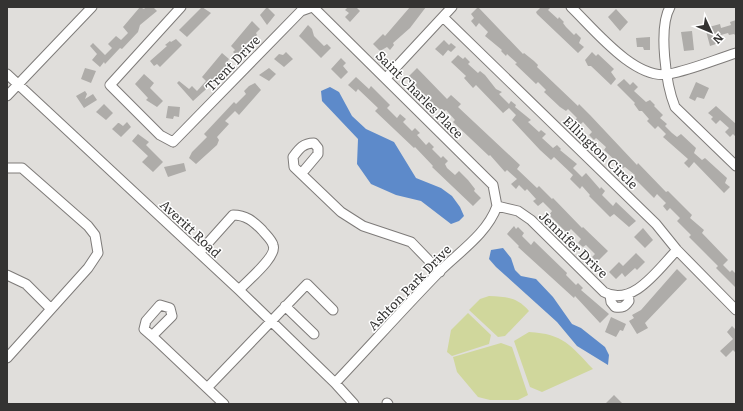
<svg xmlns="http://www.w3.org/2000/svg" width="743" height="411" font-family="Literata,serif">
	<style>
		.green { fill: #d0d79c }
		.water { fill: #5d8aca }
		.building { fill: #aeaca9 }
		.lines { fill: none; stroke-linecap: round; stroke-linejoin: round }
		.minor-casing { stroke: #7e7b79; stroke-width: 11 }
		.minor { stroke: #fff; stroke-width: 9 }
		.labels { text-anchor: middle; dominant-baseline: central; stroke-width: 3; stroke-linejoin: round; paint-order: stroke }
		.street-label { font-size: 13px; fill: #343332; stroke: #fff }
	</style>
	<rect width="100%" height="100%" fill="#e0dedb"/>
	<path class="green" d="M489 296C507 297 517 297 529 311L505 336 498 337 469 310 480 299Z
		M468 313 491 335 489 344 452 356 447 352 451 330Z
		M529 332C564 334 570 345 593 369L542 392 530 387 514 341Z
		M501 343 512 347 528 395 518 400H490L478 397 457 372 453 357Z"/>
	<path class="water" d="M330 87 339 92 352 116 366 129 394 142 416 178 441 188 452 196 460 207 464 216 459 221 451 224 421 201 396 195 371 184 357 164 358 139 322 101 321 91Z
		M503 248 511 258 515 270 521 276 536 279 553 297 572 324 581 328 605 347 609 355 608 365 577 346 557 322 496 267 489 259 491 250Z"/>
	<path class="building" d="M140 7 144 9 146 7H153L157 11 140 25 138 32 122 49 120 48 105 64 104 62 100 67 92 60 97 54 90 46 93 43 105 55 112 48 108 44 116 36 121 40 128 33 123 27Z
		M202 7 211 13 187 37 179 30Z
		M267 7 275 15 267 25 260 15Z
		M348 7H356L360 11 350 22 345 17 349 13 345 10Z
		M410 7H426L410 28 393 43 394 45 390 50 387 47 380 51 373 44 383 34 385 36Z
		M478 7 523 54 524 53 534 61 538 65 537 67 578 106 579 104 590 115 637 165 638 163 666 192 668 191 692 215 690 218 704 230 702 233 728 260 723 265 730 272 732 270 736 274V288L716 268 718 266 689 237 691 235 677 221 680 218 670 208 667 211 663 206 666 203 657 194 654 198 633 177 635 175 625 167 623 168 604 150 606 147 596 138 594 140 589 135 592 132 583 122 579 126 574 121 577 118 568 109 566 111 560 107 544 92 546 90 538 82 536 84 515 64 517 63 507 54 506 56 501 51 502 50 485 36 488 32 479 23 476 27 471 21 474 18 471 14Z
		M541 7H551L548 10 558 19 559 17 564 22 563 23 566 27 574 35 576 33 581 38 579 43 584 47 578 53 537 14 536 12Z
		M616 9 628 22 620 31 608 17Z
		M736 20V36L734 34 729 35 728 33 714 37 716 44 710 46 706 31 710 29 709 27 720 24 721 28 731 25 730 22Z
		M252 21 260 29 256 33 257 35 242 47 243 51 237 56 233 52 235 50 231 46Z
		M308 25 312 29 314 36 324 46 327 44 331 48 321 58 299 36Z
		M692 31 694 50 684 51 681 32Z
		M650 37V50H644L643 47H637L636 38Z
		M176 39 182 45 160 67 157 64 154 66 150 61 167 46 165 45 170 41 171 42Z
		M444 40 449 45 451 43 456 47 451 52 448 50 443 56 435 49Z
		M286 52 293 59 284 67 274 59 279 54 283 55Z
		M592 52 596 56 598 54 614 69 611 72 616 79 611 85 591 66H588L585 60Z
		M222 53 229 59 226 64 228 66 212 80 214 82 193 101 177 83 179 81 189 89 192 86 197 91 206 81 202 77Z
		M458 55 463 59 465 57 470 62 468 64 478 73 480 71 485 75 496 89 502 92 499 94 509 104 511 101 516 105 515 107 531 120 528 122 539 132 541 130 546 134 542 138 553 148 557 145 561 149 560 150 577 164 573 168 582 177 586 173 600 189 601 187 605 191 602 195 613 206 616 202 636 221 629 227 614 214 610 217 589 196 590 195 582 186 580 189 570 179 573 175 554 157 551 160 540 150 512 120 516 115 509 108 503 113 476 85 473 88 464 78 466 76 451 62Z
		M341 58 346 63 343 66 348 72 341 79 331 69Z
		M85 68 96 71 91 83 81 79Z
		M269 68 276 74 269 81 259 75Z
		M417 68 447 99 451 95 461 104 458 107 520 165 517 169 537 188 539 186 552 199 553 198 582 228 583 227 608 251 597 262 592 257 595 254 586 245 583 247 578 243 581 239 571 229 567 233 549 215 552 211 543 202 538 206 533 201 536 199 527 189 525 191 519 185 516 189 511 184 517 179 507 170 505 172 490 155 489 156 453 122 455 120 446 110 444 112 433 104 412 82 408 77Z
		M144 74 154 83 150 88 163 101 157 107 146 100 148 98 135 84Z
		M356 77 369 89 371 86 390 105 387 108 397 118 400 114 406 119 403 122 412 131 415 128 420 133 417 135 426 145 429 142 434 147 432 149 441 158 443 156 448 161 445 164 447 168 455 175 459 171 468 180 475 189 474 191 481 198 473 206 432 167 433 166 415 147 414 148 375 111 378 108 358 89 356 92 348 85Z
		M624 79 630 85 633 82 638 87 634 91 646 102 650 100 655 105 654 106 663 115 660 118 667 124 665 126 672 133 677 137 681 134 696 148 694 153 702 160 705 158 727 178 725 183 730 187 724 193 694 162 689 168 684 163 688 159 663 137 666 134 658 126 655 129 647 121 649 119 642 111H639L634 104 635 103 617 85Z
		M696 82 709 88 704 99 697 97 695 101 689 98Z
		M255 83 261 90 239 115 235 111 225 121 229 124 217 137 219 140 217 145 196 164 189 158 192 152 207 137 204 134 234 102 236 104 246 94 244 91 249 86Z
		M85 91 87 94 85 99 93 94 97 100 84 108 76 96Z
		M104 104 113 113 106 120 96 112Z
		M168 106 180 107 179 117 174 116 173 119 166 118Z
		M716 106 736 124V137L733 134 730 137 725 132 729 128 720 120 716 124 711 119 713 117 708 113Z
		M127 122 131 127 121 137 112 129 118 123H119L123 126Z
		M138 134 149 142 146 145 163 162 153 172 142 162 148 156 132 141Z
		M184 163 186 171 168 177 164 167Z
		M514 226 516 229 518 227 524 233 522 236 531 245 534 241 567 273 566 275 576 285 578 283 583 288 581 290 609 314 600 323 575 296 574 298 518 247 519 246 507 234Z
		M643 228 653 240 645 248 634 237Z
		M636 253 645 262 637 270 635 268 625 277 622 273 616 279 609 272 619 262 623 266Z
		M677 269 687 279 645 323 648 328 637 334 629 321 634 318 632 315 641 310Z
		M611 317 626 324 623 331 620 330 616 337 605 332Z
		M732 326 736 330V353L733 350 726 357 720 351 733 339 727 332Z
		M614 395 623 404H605Z"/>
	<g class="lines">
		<g class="minor-casing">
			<path id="minor" d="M181 7 110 85 160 135 173 142 301 11 312 7
				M313 7 493 185 497 206
				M571 7C593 28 635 81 669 74 691 70 714 60 736 53
				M670 7C658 28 666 85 675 107L736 166
				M443 17 656 224 677 250 736 310
				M7 74 239 290 335 383 354 404
				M386 78 452 7
				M7 96 92 7
				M7 168H22L88 226 95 235 98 253 88 268 7 358
				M302 173 318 154V148L314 143C303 143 299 149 293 157L294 167 341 212 363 226 411 242 440 272
				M497 206 518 211 531 220 604 292C633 308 659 268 677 250
				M199 253 233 215C246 215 253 221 262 230 265 234 272 240 273 245 278 256 247 281 239 290
				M7 275 26 284 51 309
				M610 295 611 302 615 307C622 308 625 307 629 301L628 294
				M285 306 314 334
				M152 336 172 316 170 308 160 305 146 321 144 329 152 336 224 404
				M335 383C370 346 404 308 439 272 459 252 487 234 497 206
				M207 388 307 284 333 310
				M387 403 388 404"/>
		</g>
		<use href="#minor" class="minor"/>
	</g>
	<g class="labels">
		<g class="street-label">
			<text transform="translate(232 63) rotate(-46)">Trent Drive</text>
			<text transform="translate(420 94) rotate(45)">Saint Charles Place</text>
			<text transform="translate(601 152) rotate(44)">Ellington Circle</text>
			<text transform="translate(191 228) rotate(43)">Averitt Road</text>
			<text transform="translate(574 244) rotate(44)">Jennifer Drive</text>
			<text transform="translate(409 287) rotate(-46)">Ashton Park Drive</text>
		</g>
	</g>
	<rect width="743" height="411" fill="none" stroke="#343332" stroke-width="16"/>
	<g transform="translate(711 32) rotate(134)" stroke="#ffffff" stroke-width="3" paint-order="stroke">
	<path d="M0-3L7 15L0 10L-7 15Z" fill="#343332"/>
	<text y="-6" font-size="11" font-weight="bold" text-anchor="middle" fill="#343332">N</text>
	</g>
</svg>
